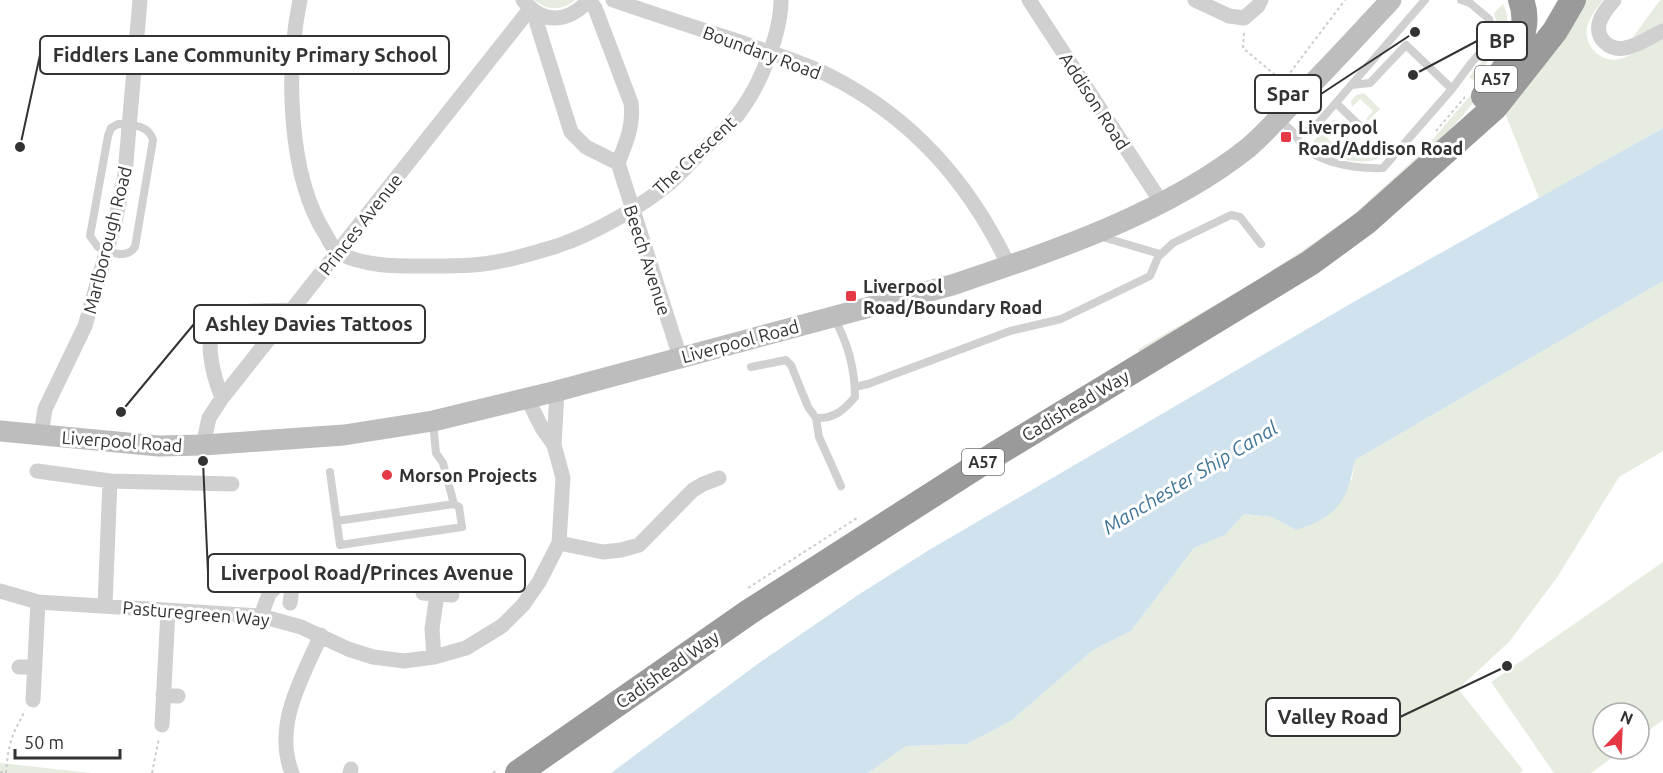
<svg xmlns="http://www.w3.org/2000/svg" width="1663" height="773" font-family="Ubuntu,sans-serif">
	<style>
		.green { fill: #e6ecdf }
		.water { fill: #cfe2ee }
		.lines { fill: none; stroke-linecap: round; stroke-linejoin: round }
		.path { stroke: #cdcdcd; stroke-width: 2; stroke-dasharray: 3 3; stroke-linecap: butt }
		.lane { stroke: #d0d0d0; stroke-width: 8 }
		.street { stroke: #d0d0d0; stroke-width: 15 }
		.secondary { stroke: #bdbdbd; stroke-width: 21 }
		.highway { stroke: #9a9a9a; stroke-width: 26 }
		.poi-dot { fill: #e63946; stroke: #fff; stroke-width: 2 }
		.labels { text-anchor: middle; dominant-baseline: central; stroke-width: 6; stroke-linejoin: round; paint-order: stroke }
		.shield { fill: #fff; stroke: #707070; stroke-width: 1.5 }
		.shield-label { font-size: 16px; font-weight: bold; fill: #333 }
		.street-label { font-size: 18px; fill: #333; stroke: #fff }
		.poi-label { font-size: 18px; font-weight: bold; fill: #333; stroke: #fff; text-anchor: start }
		.water-label { font-size: 20px; font-style: italic; fill: #3f7597; stroke: #fff }
		.leader { fill: none; stroke: #333; stroke-width: 2 }
		.callout-dot { fill: #333; stroke: #fff; stroke-width: 2 }
		.callout { fill: #fff; stroke: #333; stroke-width: 2 }
		.callout-label { font-size: 20px; text-anchor: middle; font-weight: bold; fill: #333 }
	</style>
	<rect width="100%" height="100%" fill="#fff"/>
	<path class="green" d="M534 0H575C562 11 547 11 534 0Z
		M1584 0H1603C1598 7 1591 15 1588 24 1581 43 1600 64 1620 59 1634 55 1649 45 1663 39V128L1539 198 1503 108Z
		M1660 0H1663V24L1633 37Z
		M1503 4C1518 32 1489 58 1473 80L1469 77 1497 44 1499 35 1494 13Z
		M1523 13C1512 35 1500 67 1485 87 1398 206 1265 279 1140 351L1137 350 1251 284 1302 251 1353 215 1420 154 1482 82 1500 57Z
		M1364 93 1380 109 1368 121 1366 119 1373 111 1360 99 1352 107 1351 101 1356 95Z
		M1333 120 1340 121 1326 137 1349 159 1359 148 1366 145 1377 155 1382 150 1386 154C1372 169 1324 159 1313 144L1314 141Z
		M1663 281V451L1619 477 1558 576 1509 642 1458 689 1523 770 1520 773H868L906 746 967 744 1011 721 1093 650 1131 631 1194 548 1225 535 1244 514 1272 517 1296 530 1352 479 1355 460Z
		M1663 562V720L1639 738V713H1603V749H1624L1591 773H1554L1491 682Z
		M0 763 91 773H0Z"/>
	<path class="water" d="M1663 128V281L1355 460C1347 502 1337 517 1296 530L1272 517 1244 514 1225 535 1194 548 1131 631 1093 650 1011 721 967 744 906 746 868 773H611L759 663 858 595 929 550 1350 304Z"/>
	<g class="lines">
		<path class="path" d="M1244 33 1243 48 1287 85
			M1283 82 1345 0
			M1436 131 1465 97
			M748 588 857 518
			M0 772 6 773
			M6 773C7 761 8 749 12 738 15 728 21 720 25 710
			M152 773 159 738
			M493 773 498 769"/>
		<path class="lane" d="M1425 0 1314 128 1296 135C1307 163 1357 169 1383 168L1452 89 1472 62 1491 40 1493 31 1489 19 1470 3 1461 0
			M1352 85 1370 83 1406 45 1452 89
			M1336 103 1366 132
			M1279 119 1296 135
			M118 124C131 125 148 124 153 140L135 247C126 260 110 252 98 247L90 236 108 136 111 128Z
			M1099 236 1160 254
			M751 367 786 360 791 365 808 407 816 418C834 419 844 410 855 397 855 368 848 343 834 318
			M855 387 868 384 1010 331 1061 319 1150 276 1158 257 1173 243 1231 215 1240 217 1261 244
			M816 418 819 437 841 486
			M330 472 340 545 462 527 459 507 454 504 443 463 436 453 433 423
			M337 521 454 504"/>
		<path class="street" d="M300 0C286 67 287 175 326 235 329 240 333 250 339 253 365 267 399 266 428 266 443 266 458 266 473 265 501 263 531 254 557 246 593 234 643 206 672 181 684 170 695 158 707 146 720 134 734 122 744 106 762 80 781 32 781 0
			M523 0C543 25 568 23 589 0
			M589 0 595 8 631 103C634 125 626 143 618 163L680 357
			M613 0C656 15 700 29 743 43 771 53 801 62 828 75 912 117 969 182 1009 266
			M1029 0 1161 202
			M1195 0 1229 16 1244 18 1258 6 1261 0
			M1614 0C1608 7 1601 15 1599 24 1596 39 1610 51 1625 48 1637 46 1651 36 1663 31
			M538 15 537 24 571 132 586 147 618 163
			M222 398C214 378 200 333 222 318 236 309 274 311 292 310
			M527 398 542 428 554 445
			M41 435 45 409 85 326 115 222 125 174 140 0
			M203 445 209 418 222 398 530 9
			M37 471 110 481 232 484
			M559 543 603 552 621 550 639 545 693 490 703 484 719 478
			M0 591 38 602 261 616 301 627 348 649 373 657 404 661 434 657 466 648 502 626 523 605 539 582 559 543 563 478 554 445 557 391
			M423 593 452 595
			M290 603 295 566
			M105 605 110 481
			M261 616 269 594 278 585 292 586
			M434 657 432 629 437 594
			M19 667H35
			M163 695 178 696
			M33 700 38 602
			M162 725 168 611
			M292 773C273 726 302 678 321 635
			M350 773 351 769"/>
		<path class="secondary" d="M0 431 159 446 203 445 344 435 433 421 557 391 952 285C1053 251 1165 214 1248 148 1262 136 1275 122 1287 109 1323 74 1357 36 1391 0"/>
		<path class="highway" d="M1484 96C1504 69 1535 36 1521 0
			M518 773 749 612 999 452 1310 263 1366 222 1495 107 1555 31 1573 0"/>
	</g>
	<g class="poi-dot">
		<rect x="1280" y="131" width="12" height="12" rx="3"/>
		<rect x="845" y="290" width="12" height="12" rx="3"/>
		<circle cx="387" cy="475" r="6"/>
	</g>
	<g class="labels">
		<g class="shield">
			<rect x="1475" y="66" width="42" height="26" rx="4.5"/>
			<rect x="962" y="449" width="42" height="26" rx="4.5"/>
		</g>
		<g class="shield-label">
			<text x="1496" y="79">A57</text>
			<text x="983" y="462">A57</text>
		</g>
		<g class="street-label">
			<text transform="translate(762 52) rotate(20)">Boundary Road</text>
			<text transform="translate(1095 101) rotate(57)">Addison Road</text>
			<text transform="translate(694 155) rotate(-43)">The Crescent</text>
			<text transform="translate(360 224) rotate(-52)">Princes Avenue</text>
			<text transform="translate(107 240) rotate(-76)">Marlborough Road</text>
			<text transform="translate(648 260) rotate(72)">Beech Avenue</text>
			<text transform="translate(740 341) rotate(-15)">Liverpool Road</text>
			<text transform="translate(1075 405) rotate(-31)">Cadishead Way</text>
			<text transform="translate(122 441) rotate(4)">Liverpool Road</text>
			<text transform="translate(196 613) rotate(5)">Pasturegreen Way</text>
			<text transform="translate(667 669) rotate(-35)">Cadishead Way</text>
		</g>
		<g class="poi-label">
			<text x="1298" y="127">Liverpool<tspan x="1298" dy="21">Road/Addison Road</tspan></text>
			<text x="863" y="286">Liverpool<tspan x="863" dy="21">Road/Boundary Road</tspan></text>
			<text x="399" y="475">Morson Projects</text>
		</g>
		<g class="water-label">
			<text transform="translate(1190 477) rotate(-31)">Manchester Ship Canal</text>
		</g>
	</g>
	<path class="leader" d="M1413 75L1477 41M20 147L40 55M1415 32L1321 94M121 412L194 324M203 461L208 573M1507 666L1400 717"/>
	<g class="callout-dot">
		<circle cx="1413" cy="75" r="6"/>
		<circle cx="20" cy="147" r="6"/>
		<circle cx="1415" cy="32" r="6"/>
		<circle cx="121" cy="412" r="6"/>
		<circle cx="203" cy="461" r="6"/>
		<circle cx="1507" cy="666" r="6"/>
	</g>
	<g class="callout">
		<rect x="1477" y="22" width="50" height="38" rx="6"/>
		<rect x="40" y="36" width="409" height="38" rx="6"/>
		<rect x="1255" y="75" width="66" height="38" rx="6"/>
		<rect x="194" y="305" width="231" height="38" rx="6"/>
		<rect x="208" y="554" width="317" height="38" rx="6"/>
		<rect x="1266" y="698" width="134" height="38" rx="6"/>
	</g>
	<g class="callout-label">
		<text x="1502" y="48">BP</text>
		<text x="245" y="62">Fiddlers Lane Community Primary School</text>
		<text x="1288" y="101">Spar</text>
		<text x="309" y="331">Ashley Davies Tattoos</text>
		<text x="367" y="580">Liverpool Road/Princes Avenue</text>
		<text x="1333" y="724">Valley Road</text>
	</g>
	<g transform="translate(1621 731) rotate(23)"><circle r="28" fill="#ffffff" stroke="#adadad" stroke-width="1.5"/>
	<path d="M0-4.5L10 22L0 15L-10 22Z" fill="#e63946"/>
	<text y="-9" font-size="16" font-weight="bold" text-anchor="middle" fill="#333333">N</text>
	</g>
	<path d="M15 749v9h105v-9" fill="none" stroke="#333333" stroke-width="3"/>
	<text x="24" y="749" font-size="18" fill="#333333" stroke="#ffffff" stroke-width="4.5" paint-order="stroke">50 m</text>
</svg>
